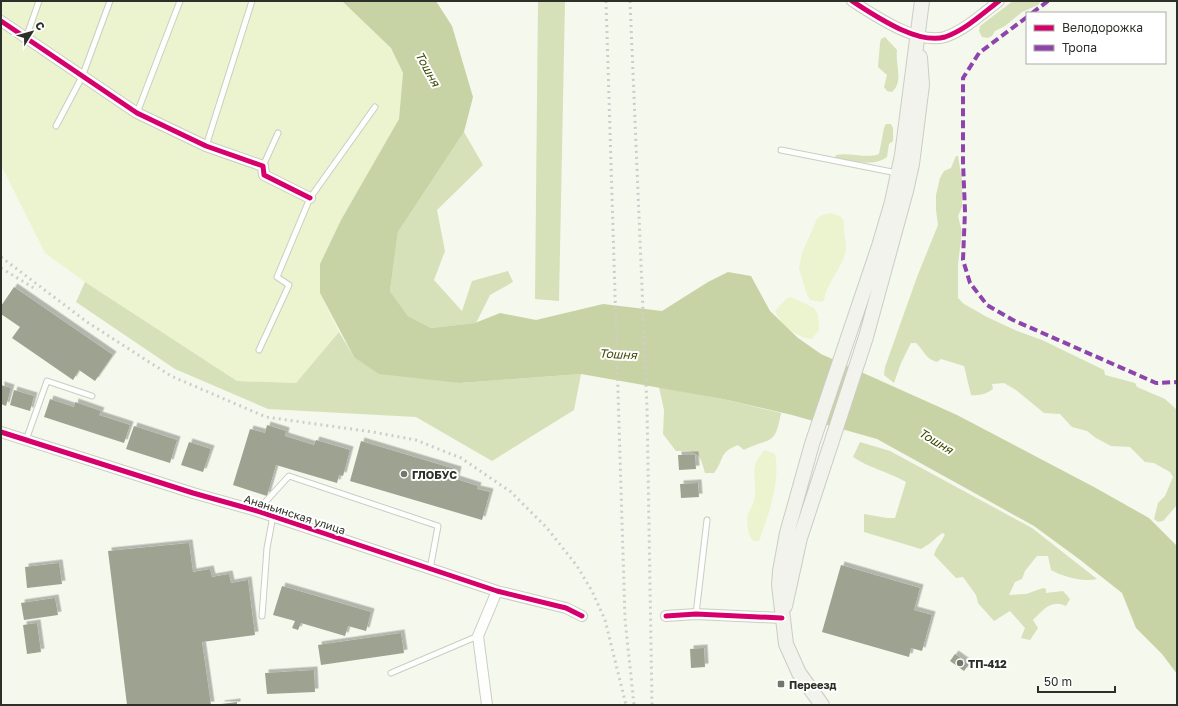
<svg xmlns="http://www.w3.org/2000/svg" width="1178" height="706" font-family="'Golos Text',sans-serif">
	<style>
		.green { fill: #ebf4cf }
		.forest { fill: #d6e0b9 }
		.water { fill: #c8d3a5 }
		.building { fill: #9ea291; filter: url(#shadow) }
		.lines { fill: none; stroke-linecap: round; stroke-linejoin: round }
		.lane-casing { stroke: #cacdc4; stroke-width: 7 }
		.street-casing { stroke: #cacdc4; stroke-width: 12 }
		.secondary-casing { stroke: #cacdc4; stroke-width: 16 }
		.lane { stroke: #fefefc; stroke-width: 5 }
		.street { stroke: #fefefc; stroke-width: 10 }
		.secondary { stroke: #f2f3ec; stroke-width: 14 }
		.rail { stroke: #cdcecb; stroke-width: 3; stroke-dasharray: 2 4; stroke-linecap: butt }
		.quiet { stroke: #8e44ad; stroke-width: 4; stroke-dasharray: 8 4; stroke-linecap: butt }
		.cycleway-casing { stroke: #fff; stroke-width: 8 }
		.cycleway { stroke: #d6006c; stroke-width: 5 }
		.poi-dot { fill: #73766d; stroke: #fff; stroke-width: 1.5 }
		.labels { text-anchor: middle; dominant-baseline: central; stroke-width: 4; stroke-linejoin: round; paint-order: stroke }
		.poi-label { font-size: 11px; font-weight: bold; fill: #2d3028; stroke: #fff; text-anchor: start }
		.street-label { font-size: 11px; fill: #2d3028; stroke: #fff }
		.water-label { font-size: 12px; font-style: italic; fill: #3e4a00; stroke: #fff }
	</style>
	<defs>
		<filter id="shadow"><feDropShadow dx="3.5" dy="-3.5" stdDeviation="0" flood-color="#0004"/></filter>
	</defs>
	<rect width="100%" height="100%" fill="#f5f8ed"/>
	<path class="green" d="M1 1H342L391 48 403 73 399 120 341 220 320 264V293L339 332 296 383 237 381 85 282 45 253 1 165Z
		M830 213 840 216 844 221C843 231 846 240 846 249 844 266 827 282 824 300L821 302 810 300 807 295 799 268 802 253 817 219 822 215Z
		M791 297 814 308 818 315 819 330 812 339C797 338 780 324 775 311L787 298Z
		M765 450 775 454C781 481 768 516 759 541H753C748 536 746 521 748 514 751 507 755 502 755 494 756 475 749 465 765 450Z"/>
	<path class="forest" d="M538 1H565L559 301 535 299Z
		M1013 1H1041L1038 5 1022 12 1005 26 995 31 992 36 988 38 982 37 979 31 980 26Z
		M885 37 897 50C895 65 904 81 892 92L887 91 884 87 887 75 878 67 880 43 881 39Z
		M886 124H891L893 128V141L889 144 887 157C871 168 852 160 835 158L836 155C850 152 866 159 879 154L884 128Z
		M464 132 483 165 437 210 445 251 434 280 462 311 472 281 508 271 513 282 490 295 476 323 431 328 408 316 390 291 398 232Z
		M956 156H958L962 180V207L958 216 962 232 958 264V298L964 304 987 317 1017 331 1042 340 1104 370 1105 375 1135 383 1137 387 1165 399 1177 410V505L1163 521 1158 522 1154 519 1158 503 1165 496 1173 477 1170 472 1154 463 1145 462 1130 447 1111 446 1096 438 1087 431 1072 427 1060 414 1044 413 1016 390 1004 383 992 384 993 389C986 394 980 396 971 395L964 366 941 359 937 362C925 359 924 350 916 343H911L901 363 894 383 884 375 885 367 917 277 938 225 936 210V195L940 178 944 171 951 168Z
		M85 282 237 381 296 383 339 332 354 357 460 383 581 374 574 410 492 461 416 417 268 409 175 369 76 302Z
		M659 387 723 399 781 413C775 447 770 437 744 450L738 445C718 453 725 459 714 473H705C699 451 698 451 676 451L663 434 664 410Z
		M860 442 890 451 1032 528 1097 579C1082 582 1064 577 1051 570L1048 556H1037L1025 571 1022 579 1015 582 1009 595 1026 594 1043 588 1046 589V593L1063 591 1070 599 1066 606C1051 599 1043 610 1033 620L1038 628 1030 640 1021 638 1025 628 1010 611 994 621 978 603 976 595 963 577 956 578 934 555C936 547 942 542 945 534L942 533 929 544 921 549 864 532V514L887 518H895L906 482C889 472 869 468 853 457Z"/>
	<path class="water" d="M342 1H436L452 26 473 97 464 132 398 232 390 291 408 316 431 328 475 323 500 313 536 320 603 304 662 311 708 282 728 272 751 276 770 311 798 338 821 354 957 415 1094 487 1149 518 1177 546V674L1162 654 1136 628 1122 593 1079 559 1034 526 877 439 792 415 723 399 581 374 460 383 379 374 354 357 320 293V264L341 220 399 119 403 73 391 48Z"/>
	<path class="building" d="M14 287 113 355 95 381 79 370 73 380 12 338 20 327 1 314V306Z
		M1 385 11 388 6 406 1 404Z
		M14 390 34 396 30 411 10 405Z
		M50 399 74 407 75 402 101 411 99 415 130 425 124 443 44 417Z
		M267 425 286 431 285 436 314 445 316 440 350 450 343 476 339 475 337 483 276 465 267 496 233 485 250 429 265 433Z
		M134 426 177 440 170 463 126 449Z
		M361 441 458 470 456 479 478 486 477 489 490 492 482 520 350 481Z
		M189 442 211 449 203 472 181 465Z
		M678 455H695L696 469 679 470Z
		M698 483 699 497 681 498 680 484Z
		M189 543 193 572 210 569 212 577 229 574 231 583 248 580 255 635 202 642 211 705H127L108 551Z
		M59 563 62 584 27 588 25 567Z
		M841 565 920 588 914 610 932 615 922 651 911 648 909 657 822 632Z
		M282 586 371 612 366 631 348 626 345 636 301 623 298 630 292 628 295 621 273 615Z
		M55 598 58 615 24 620 21 603Z
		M37 623 41 652 27 654 23 625Z
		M401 633 404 653 321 665 318 645Z
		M704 648 705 667 691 668 690 649Z
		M955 654 969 664 964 671 950 661Z
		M314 670 315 692 267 694 265 673Z
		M237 702V705H221V704Z"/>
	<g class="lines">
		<g class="lane-casing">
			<path id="lane" d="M26 38 39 1
				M137 113 180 1
				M56 126 82 77 110 1
				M206 146 252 1
				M781 150 897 173
				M263 166 278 133
				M259 350 289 285 277 277 310 198 375 107
				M26 440 47 381 92 396
				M257 511 289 476 438 526 430 569
				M696 614 707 520
				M262 616 267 548 273 516
				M391 673 478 636"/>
		</g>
		<g class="street-casing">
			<path id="street" d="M852 1C874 15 917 45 945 37 965 30 982 14 999 1
				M1 21 137 113 206 146 263 166 264 175 310 198
				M1 432 193 493 257 511 497 591 566 608 582 616
				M666 616 696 614 782 618
				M487 705 478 636 497 591"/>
		</g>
		<g class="secondary-casing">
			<path id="secondary" d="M785 606 800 538 866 337 906 191 912 164 922 85 920 57
				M822 705 799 673 786 644 779 585 780 571 787 533 812 444 879 246 892 202 902 155 922 1"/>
		</g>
		<use href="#lane" class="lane"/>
		<use href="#street" class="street"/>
		<use href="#secondary" class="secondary"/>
		<path class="rail" d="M606 1 625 619 634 705
			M630 1 647 407 652 705
			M1 257 87 322 171 376 266 417 373 432 416 440 461 458 511 492 547 528 577 566 592 591 605 620 626 705
			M1 268 37 290"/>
		<path class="quiet" d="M1032 13 1048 1
			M1027 17 979 53 963 78V162L965 211 963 260 970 283 987 305 1013 320 1156 383 1177 382"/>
		<g class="cycleway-casing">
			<path id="cycleway" d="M852 1C874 15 917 45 945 37 965 30 982 14 999 1
				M1 21 137 113 206 146 263 166 264 175 310 198
				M1 432 193 493 257 511 497 591 566 608 582 616
				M666 616 696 614 782 618"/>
		</g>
		<use href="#cycleway" class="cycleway"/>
	</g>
	<g class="poi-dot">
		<circle cx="404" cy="474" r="4"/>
		<circle cx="960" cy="663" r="4"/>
		<rect x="777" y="680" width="8" height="8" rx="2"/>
	</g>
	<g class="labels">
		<g class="poi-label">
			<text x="412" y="474">ГЛОБУС</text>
			<text x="968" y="663">ТП-412</text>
			<text x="789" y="684">Переезд</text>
		</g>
		<g class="street-label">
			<text transform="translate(295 514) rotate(18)">Ананьинская улица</text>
		</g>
		<g class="water-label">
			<text transform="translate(428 69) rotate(61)">Тошня</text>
			<text transform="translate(618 354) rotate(3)">Тошня</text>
			<text transform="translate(936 441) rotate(31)">Тошня</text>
		</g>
	</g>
	<rect width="1178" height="706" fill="none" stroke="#2d3028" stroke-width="4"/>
	<rect x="1026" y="12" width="140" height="52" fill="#ffffff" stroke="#abaca9"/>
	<rect x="1034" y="25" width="20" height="6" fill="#d6006c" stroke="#abaca9"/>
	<text x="1062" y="32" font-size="12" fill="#2d3028">Велодорожка</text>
	<rect x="1034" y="45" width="20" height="6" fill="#8e44ad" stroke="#abaca9"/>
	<text x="1062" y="52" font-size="12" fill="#2d3028">Тропа</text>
	<g transform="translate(32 32) rotate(53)" stroke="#ffffff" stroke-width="3" paint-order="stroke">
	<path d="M0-3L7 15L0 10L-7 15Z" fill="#2d3028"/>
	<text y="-6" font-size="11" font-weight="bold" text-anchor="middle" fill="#2d3028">С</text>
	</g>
	<path d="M1038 686v6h77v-6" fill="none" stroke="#2d3028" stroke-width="2"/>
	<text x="1044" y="686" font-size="12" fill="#2d3028" stroke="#ffffff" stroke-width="3" paint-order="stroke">50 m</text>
</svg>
